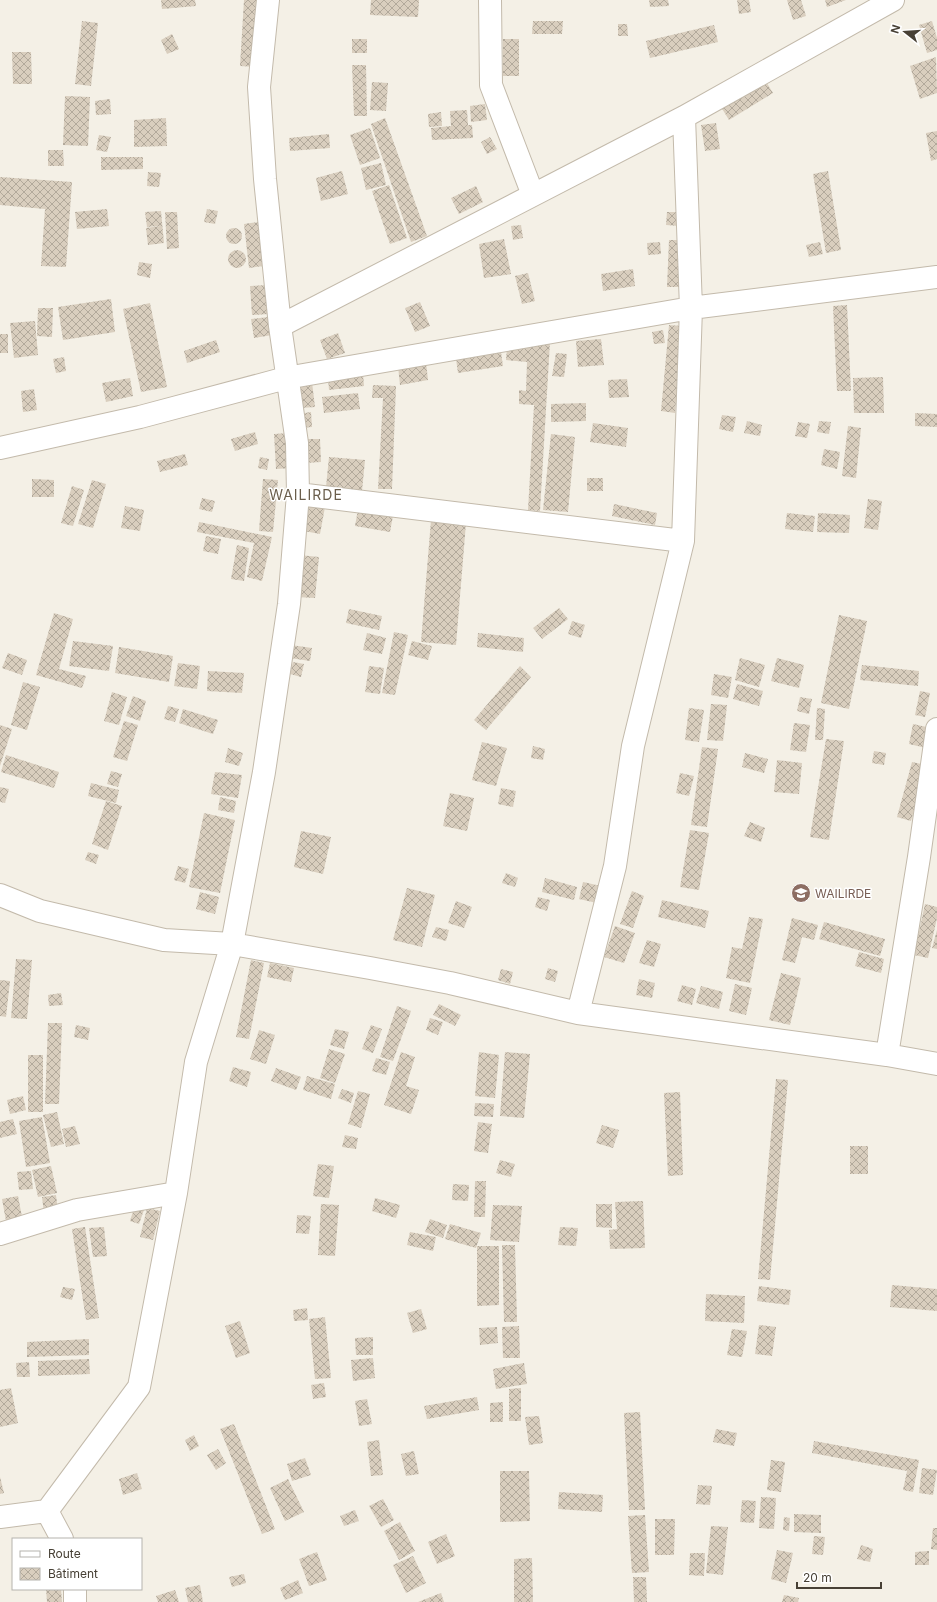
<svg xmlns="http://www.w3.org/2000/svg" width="937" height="1602" font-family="Inter,sans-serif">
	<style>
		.building { fill: url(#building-cross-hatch) }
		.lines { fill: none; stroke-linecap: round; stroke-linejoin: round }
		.minor-casing { stroke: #c3baab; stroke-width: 24 }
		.minor { stroke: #fff; stroke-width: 22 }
		.labels { text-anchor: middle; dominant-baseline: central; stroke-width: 3; stroke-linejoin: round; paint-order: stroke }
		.education-label { font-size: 12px; fill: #785e54; stroke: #fff; text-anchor: start }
		.quarter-label { font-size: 14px; letter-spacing: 1px; fill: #6a5e4c; stroke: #fff }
	</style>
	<defs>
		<pattern id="building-cross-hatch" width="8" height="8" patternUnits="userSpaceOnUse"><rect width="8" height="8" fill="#d9cebe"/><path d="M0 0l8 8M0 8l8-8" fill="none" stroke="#b2a99b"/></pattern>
	</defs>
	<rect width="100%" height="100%" fill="#f4f0e6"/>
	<path class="building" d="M161 0H195L196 6 162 9Z
		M244 0H259L255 67 240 66Z
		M371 0H419L418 17 370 15Z
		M649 0H668L669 6 650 7Z
		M737 0H749L751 12 739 14Z
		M787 0H801L806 16 793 20Z
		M825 0H846L827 7Z
		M82 21 98 23 91 86 75 84Z
		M533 21H563L562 34H532Z
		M932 21 937 38V50L927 53 919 25Z
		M618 24H627L628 36H618Z
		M714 25 718 42 650 58 646 41Z
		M172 34 179 49 167 54 161 40Z
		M352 39H367V53H352Z
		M503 39H519V76H503Z
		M12 52H31L32 84H13Z
		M936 57 937 93 920 99 910 66Z
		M352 65H366L367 116H354Z
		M765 80 773 93 729 120 721 107Z
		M372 82 388 83 386 111 370 110Z
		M65 96 90 97 88 146 63 145Z
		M110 99 111 114 96 115 95 101Z
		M485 104 487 120 471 122 470 106Z
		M467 110 468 125H472L473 138 432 140 431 128 451 126 450 111Z
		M441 112 442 126 429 127 428 114Z
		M166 118 167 146 134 147V120Z
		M385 118 427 236 411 242 371 124Z
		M716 123 720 149 705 151 701 125Z
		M370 128 380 158 360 165 350 135Z
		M937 131V159L931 161 926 133Z
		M329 134 330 148 290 151 289 138Z
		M99 135 111 137 107 152 96 150Z
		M490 137 497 149 487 154 481 142Z
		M48 150H63L64 166H48Z
		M101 157H143V169L101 170Z
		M381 163 386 185 366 190 361 168Z
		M342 171 348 194 321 201 316 178Z
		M828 171 841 250 826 253 813 174Z
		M148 172 161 173 159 187 147 186Z
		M0 177 72 182 66 267 41 266 45 209 0 205Z
		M389 185 407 238 390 244 372 191Z
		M476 186 483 202 459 214 451 198Z
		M107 209 109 226 77 229 75 212Z
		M207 209 218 211 215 224 204 222Z
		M161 211 164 243 148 245 146 228 160 226 147 227 145 212Z
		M165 212H177L179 248 167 249Z
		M667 212H679V226L666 225Z
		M266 221 271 265 249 268 244 224Z
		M521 225 523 238 513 240 511 226Z
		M226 236a8 8 0 1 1 16 0a8 8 0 1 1-16 0Z
		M504 239 511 274 484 278 479 244Z
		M669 240H682L680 287H667Z
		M660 242 661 254 648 255 647 243Z
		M820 242 823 254 809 257 806 245Z
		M228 259a9 9 0 1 1 18 0a9 9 0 1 1-18 0Z
		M139 262 152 264 150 278 137 275Z
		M633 269 635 286 603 291 601 274Z
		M528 273 535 301 522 304 515 276Z
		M267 285 269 314 252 315 250 286Z
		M111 299 115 332 63 340 58 307Z
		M420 302 430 326 415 332 405 308Z
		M150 303 167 387 141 392 123 309Z
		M847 305 851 391H837L833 306Z
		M38 308H53L52 337 37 336Z
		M268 317 272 335 254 338 251 319Z
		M35 321 38 355 14 358 10 323Z
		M669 325 682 326 675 413 661 411Z
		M663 330 665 343 654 344 652 332Z
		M338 333 345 353 327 359 320 340Z
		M0 334H8V353H0Z
		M601 339 604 365 578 367 576 341Z
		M216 340 220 352 187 363 184 351Z
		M526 341 550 342 540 511 528 510 534 405 519 404V390L526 391 527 362 506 360 507 347 525 348Z
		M501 352 503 366 458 373 456 359Z
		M556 353 567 354 564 377 552 376Z
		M64 357 66 371 56 373 53 359Z
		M426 362 428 380 400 385 398 366Z
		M363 374 364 386 329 390 328 377Z
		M883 377 884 413H854L853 378Z
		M130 378 133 396 106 402 102 383Z
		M627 379 629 397 609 398 608 380Z
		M312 382 315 407 301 408 299 383Z
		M373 385 396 386 392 489H378L383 398H372Z
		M34 389 37 410 23 412 21 391Z
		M358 393 360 409 324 413 322 397Z
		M586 403V421L551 422V404Z
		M311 412 312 427 300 428 299 414Z
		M915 413 937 414V427L915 426Z
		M722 415 736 417 733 432 719 429Z
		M747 421 762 425 760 436 744 433Z
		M819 421 831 422 829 434 817 432Z
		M798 422 810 424 807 438 795 436Z
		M593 423 628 428 626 447 590 442Z
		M848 426 861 428 856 478 842 476Z
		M255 432 258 444 235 451 231 439Z
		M288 433 291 468 276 469 274 434Z
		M551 434 575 437 568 512 543 510Z
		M304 439H320L321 462 306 463Z
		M824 449 840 452 837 469 821 465Z
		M185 454 188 465 160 472 157 461Z
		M260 457 269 459 267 470 258 468Z
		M329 457 365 460 362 491 326 487Z
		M587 478H603V491H587Z
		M32 479 54 480V497H32Z
		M263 479 278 480 273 532 259 531Z
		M92 480 106 484 93 528 78 524Z
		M72 486 84 490 73 526 61 523Z
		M202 498 215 501 212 512 199 509Z
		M868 499 882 501 878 530 864 528Z
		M359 504 394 510 390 532 355 526Z
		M614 504 657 513 655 525 612 516Z
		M309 505 325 507 320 534 304 531Z
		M125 506 144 510 140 531 121 528Z
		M787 513 815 516 813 532 785 529Z
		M818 513 850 515 849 533 817 532Z
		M431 520 466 523 456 645 421 642Z
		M199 522 272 537 262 581 247 577 254 543 197 532Z
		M206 536 221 539 218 554 203 551Z
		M237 545 249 548 244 581 231 579Z
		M299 555 319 557 315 598 296 597Z
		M559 608 568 619 542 639 533 628Z
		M349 609 382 616 379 630 346 623Z
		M54 613 73 619 59 669 86 676 82 688 36 675Z
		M839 615 867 621 849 709 821 703Z
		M572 621 585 625 581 638 568 634Z
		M394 632 408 635 395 695 382 693Z
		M367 633 386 638 382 654 363 650Z
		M478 633 524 638 523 652 477 647Z
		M73 641 113 646 109 671 69 666Z
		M412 641 432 646 428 660 408 655Z
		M291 645 312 648 310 661 290 658Z
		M119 647 173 656 169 682 115 673Z
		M8 653 27 660 22 675 2 668Z
		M740 658 765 665 759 687 735 680Z
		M777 658 804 665 799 688 771 681Z
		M293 662 304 664 301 677 290 674Z
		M178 663 200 666 197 689 174 686Z
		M862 665 919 671 918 686 860 680Z
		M369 666 384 668 380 694 365 692Z
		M520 666 531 677 486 730 474 720Z
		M208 671 244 673 242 693 207 691Z
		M714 674 732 677 728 698 711 695Z
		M23 682 40 687 27 730 11 725Z
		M737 684 763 691 759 706 733 699Z
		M920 691 930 693 925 717 915 715Z
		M112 692 127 697 119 725 104 721Z
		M133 696 146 701 140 721 126 716Z
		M800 697 812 699 809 714 797 711Z
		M711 704 727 705 723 741 707 740Z
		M168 706 179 709 175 722 164 719Z
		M689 708 704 710 699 742 685 740Z
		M817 708 825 709 823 740H815Z
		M183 709 218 720 213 734 179 723Z
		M124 721 138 725 127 761 113 757Z
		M794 723 810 725 806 752 790 750Z
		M913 724 931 728 926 748 909 744Z
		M0 725 12 729 0 766Z
		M826 739 844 741 829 840 810 837Z
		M482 742 507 748 496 786 472 780Z
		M533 746 545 749 543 760 531 758Z
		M702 747 718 749 707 827 691 825Z
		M228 748 243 753 239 766 225 762Z
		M874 751 886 753 884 765 872 763Z
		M745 753 768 759 764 773 742 767Z
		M6 755 59 772 54 788 1 772Z
		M777 760 802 763 799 794 774 792Z
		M912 762 926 765 911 821 897 817Z
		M111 771 122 774 118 787 107 784Z
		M215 772 242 775 238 798 211 794Z
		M680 773 694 776 689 796 676 793Z
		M91 783 119 790 116 803 88 796Z
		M0 787 9 789 5 803 0 802Z
		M501 788 516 791 513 807 498 804Z
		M450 793 474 798 467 831 443 826Z
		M220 797 236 801 234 813 218 810Z
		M106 801 122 806 108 850 92 844Z
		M204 813 235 820 220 893 189 887Z
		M750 822 765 828 761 842 744 836Z
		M690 830 709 833 699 890 680 887Z
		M301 831 331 837 323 874 294 867Z
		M88 852 99 855 96 864 85 860Z
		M178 866 189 869 185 883 174 880Z
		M506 873 518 878 515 887 502 883Z
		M545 878 577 887 574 900 542 892Z
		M583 882 601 886 597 903 579 899Z
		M407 888 435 895 422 947 393 940Z
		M632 891 644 896 633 928 620 924Z
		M200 892 219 897 215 914 196 909Z
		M538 897 550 900 547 911 535 907Z
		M662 900 709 911 705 928 658 917Z
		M456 901 472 907 464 928 448 923Z
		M925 904 937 907V918L928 958 914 955Z
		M749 917 763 919 750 983 726 978 732 947 742 949Z
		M792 918 818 925 814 940 802 937 795 963 782 960Z
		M824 922 885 939 880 956 819 939Z
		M615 926 635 933 624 963 604 957Z
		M436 927 449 930 446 941 432 937Z
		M937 930V949L932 948Z
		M647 940 661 944 654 967 639 963Z
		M859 952 884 959 881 973 855 966Z
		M16 959 32 960 27 1019 11 1018Z
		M251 960 264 963 249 1039 236 1037Z
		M270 963 294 968 291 982 267 977Z
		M548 968 558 971 555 982 545 979Z
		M501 969 513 972 510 984 498 980Z
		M781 973 801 978 790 1025 769 1020Z
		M639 979 655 983 652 998 636 995Z
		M0 980 10 981 6 1017 0 1016Z
		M735 984 752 988 746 1015 729 1011Z
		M682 985 696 989 692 1005 677 1001Z
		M701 986 723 992 719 1009 696 1003Z
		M61 993 63 1005 49 1006 48 995Z
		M439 1004 461 1015 455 1026 433 1015Z
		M397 1006 411 1011 393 1061 380 1057Z
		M430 1018 443 1022 438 1035 426 1030Z
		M48 1023H62L59 1104H45Z
		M76 1025 90 1028 88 1040 74 1037Z
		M371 1025 382 1029 373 1053 362 1049Z
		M335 1029 349 1032 344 1049 330 1045Z
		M259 1030 275 1035 266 1064 250 1059Z
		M329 1049 345 1054 335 1083 320 1078Z
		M401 1052 415 1057 406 1086 419 1090 411 1114 384 1105Z
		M479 1052 499 1055 495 1098 475 1096Z
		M505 1052 530 1054 524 1118 500 1116Z
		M28 1055H43V1112H28Z
		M376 1058 390 1062 386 1075 372 1071Z
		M233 1067 251 1072 247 1087 229 1081Z
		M276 1068 301 1077 296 1090 271 1081Z
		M307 1076 335 1084 331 1099 303 1090Z
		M776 1079 788 1080 770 1280 758 1279Z
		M342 1089 354 1093 351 1103 338 1098Z
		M358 1091 370 1094 361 1128 348 1124Z
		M680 1092 683 1175 668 1176 664 1093Z
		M23 1096 26 1110 10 1114 7 1100Z
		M475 1103 494 1104 493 1117 474 1116Z
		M57 1112 64 1144 51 1147 43 1115Z
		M42 1117 50 1163 26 1167 19 1121Z
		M13 1119 17 1134 0 1138V1122Z
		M478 1122 492 1124 488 1153 474 1151Z
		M602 1125 619 1130 613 1148 596 1143Z
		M75 1126 80 1144 66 1147 62 1129Z
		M345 1135 358 1138 356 1149 342 1147Z
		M850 1146H868V1174H850Z
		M500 1160 515 1164 511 1177 496 1173Z
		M318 1164 334 1166 329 1198 313 1196Z
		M51 1166 57 1193 38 1197 32 1170Z
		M31 1171 33 1189 19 1190 17 1172Z
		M475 1181H486L485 1217H474Z
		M453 1184 469 1185 468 1201 452 1200Z
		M56 1195 58 1212 44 1213 42 1197Z
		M18 1196 22 1217 6 1221 2 1199Z
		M375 1198 400 1205 396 1218 372 1211Z
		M643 1201 645 1248 610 1249 609 1230 617 1229 615 1202Z
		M321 1204 339 1205 335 1256 318 1255Z
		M596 1204H612V1228L596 1227Z
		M493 1205 522 1206 519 1242 490 1240Z
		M134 1208 144 1210 139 1224 130 1221Z
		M147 1208 160 1211 153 1240 140 1237Z
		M297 1215 311 1216 309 1234 296 1233Z
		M430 1219 447 1225 443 1238 425 1232Z
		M450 1224 481 1233 476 1248 445 1239Z
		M85 1227 99 1318 86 1320 72 1229Z
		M104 1227 107 1256 93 1257 89 1228Z
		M560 1227 578 1228 576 1246 558 1245Z
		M410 1232 436 1237 433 1251 407 1245Z
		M502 1245H515L517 1322H504Z
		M477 1246H499V1305L477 1306Z
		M892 1285 937 1289V1311L890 1307Z
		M759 1286 791 1290 789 1305 757 1301Z
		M63 1287 75 1289 72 1300 60 1297Z
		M706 1294 745 1296 744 1323 705 1321Z
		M307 1308 308 1320 294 1321 293 1310Z
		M421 1309 427 1329 413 1333 407 1313Z
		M325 1317 331 1378 315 1379 309 1319Z
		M240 1321 250 1353 236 1358 225 1326Z
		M759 1325 776 1327 772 1356 755 1354Z
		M519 1326 520 1358H503L502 1327Z
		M497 1327 498 1343 480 1345 479 1328Z
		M732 1329 747 1331 742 1357 727 1355Z
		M373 1337V1355H356L355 1338Z
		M89 1339V1355L27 1357V1342Z
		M373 1358 375 1378 353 1381 351 1360Z
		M89 1359 90 1374 38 1376V1361Z
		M29 1362 30 1377H17L16 1363Z
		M524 1363 527 1384 496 1389 493 1369Z
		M324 1383 326 1397 313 1399 311 1385Z
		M11 1388 18 1423 0 1427V1390Z
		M521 1388V1421H509V1389Z
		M477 1397 479 1410 427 1419 424 1406Z
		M367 1399 372 1424 359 1426 355 1401Z
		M503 1402V1422H490V1403Z
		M640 1412 645 1510H629L624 1413Z
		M539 1416 543 1443 529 1445 525 1417Z
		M234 1424 275 1529 262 1534 220 1429Z
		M716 1429 737 1433 734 1446 713 1442Z
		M194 1435 199 1446 190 1451 185 1440Z
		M379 1440 383 1475 371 1476 367 1442Z
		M814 1441 919 1460 913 1492 903 1490 907 1471 812 1453Z
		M218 1449 226 1463 216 1470 207 1455Z
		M414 1451 419 1474 406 1476 401 1454Z
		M305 1458 311 1475 292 1481 287 1464Z
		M771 1460 785 1462 781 1492 767 1490Z
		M922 1468 937 1470 933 1495 919 1493Z
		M500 1471H529L530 1521 500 1522Z
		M137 1473 142 1489 123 1495 119 1479Z
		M0 1477 4 1493 0 1494Z
		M288 1479 304 1512 285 1521 270 1488Z
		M698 1485 712 1486 710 1505 696 1504Z
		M559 1492 603 1495 602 1512 558 1509Z
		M761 1497 776 1498 774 1529 759 1528Z
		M383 1499 394 1520 381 1527 369 1506Z
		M742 1500 756 1501 754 1523 740 1522Z
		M355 1510 359 1521 344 1526 340 1516Z
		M794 1514 821 1515V1533L794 1532Z
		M645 1515 649 1572 632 1573 628 1516Z
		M784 1517 790 1518 789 1531 783 1530Z
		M655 1519H675L674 1555H655Z
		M400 1522 415 1551 399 1560 384 1531Z
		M711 1526 728 1527 723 1575 706 1573Z
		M933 1528H937V1550L931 1549Z
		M446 1534 455 1556 437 1564 428 1542Z
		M814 1536 825 1537 823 1555 812 1554Z
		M861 1545 873 1549 870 1562 857 1559Z
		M777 1550 793 1553 786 1583 771 1579Z
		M929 1551V1565H915V1552Z
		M317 1552 327 1580 309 1586 299 1559Z
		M690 1553H705L704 1576 689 1575Z
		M413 1556 426 1583 406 1593 393 1565Z
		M532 1558 533 1602H514V1559Z
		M244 1574 246 1583 232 1587 229 1577Z
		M633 1577H646L647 1602H634Z
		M298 1580 303 1593 285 1600 280 1588Z
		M200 1585 203 1602H188L185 1588Z
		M46 1589H61L62 1602H47Z
		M175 1590 179 1602H158L156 1596Z
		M441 1593 444 1602H418Z
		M784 1595 799 1598 798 1602H782Z"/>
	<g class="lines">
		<g class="minor-casing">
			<path id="minor" d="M490 0 491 85 533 195
				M280 326 684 117 893 0
				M0 448 140 417 286 378 691 308 937 277
				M298 494 683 541
				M0 895 40 911 164 940 232 944 370 968 450 983 578 1013 887 1055 937 1064
				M578 1013 615 866 633 746 683 541 691 308 684 117
				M887 1055 919 857 937 729
				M0 1234 77 1210 176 1193
				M47 1511 62 1539
				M0 1517 47 1511 139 1387 176 1193 196 1062 232 944 264 772 289 604 298 494 297 443 280 326 265 179 259 87 268 0
				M75 1602V1589"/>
		</g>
		<use href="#minor" class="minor"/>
	</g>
	<defs>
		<g id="school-disc" transform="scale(1)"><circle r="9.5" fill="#8d6e63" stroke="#fff"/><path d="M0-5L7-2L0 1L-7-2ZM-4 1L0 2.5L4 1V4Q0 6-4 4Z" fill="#fff"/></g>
	</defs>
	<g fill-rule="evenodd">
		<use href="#school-disc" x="801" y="893"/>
	</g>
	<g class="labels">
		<g class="education-label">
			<text x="815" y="893">WAILIRDE</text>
		</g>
		<g class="quarter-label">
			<text x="306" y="494">WAILIRDE</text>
		</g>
	</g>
	<rect x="12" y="1538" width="130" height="52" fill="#ffffff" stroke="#b5b3ae"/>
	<rect x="20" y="1551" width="20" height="6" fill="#ffffff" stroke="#b5b3ae"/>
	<text x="48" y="1558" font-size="12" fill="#474035">Route</text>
	<rect x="20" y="1568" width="20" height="12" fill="url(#building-cross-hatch)" stroke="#b5b3ae"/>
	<text x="48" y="1578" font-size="12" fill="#474035">Bâtiment</text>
	<g transform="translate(905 32) rotate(287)" stroke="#ffffff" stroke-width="3" paint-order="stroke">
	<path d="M0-3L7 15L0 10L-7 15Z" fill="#474035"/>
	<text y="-6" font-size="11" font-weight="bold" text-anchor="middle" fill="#474035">N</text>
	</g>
	<path d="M797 1582v6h84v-6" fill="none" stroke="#474035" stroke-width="2"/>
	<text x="803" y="1582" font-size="12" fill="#474035" stroke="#ffffff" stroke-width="3" paint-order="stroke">20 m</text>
</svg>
